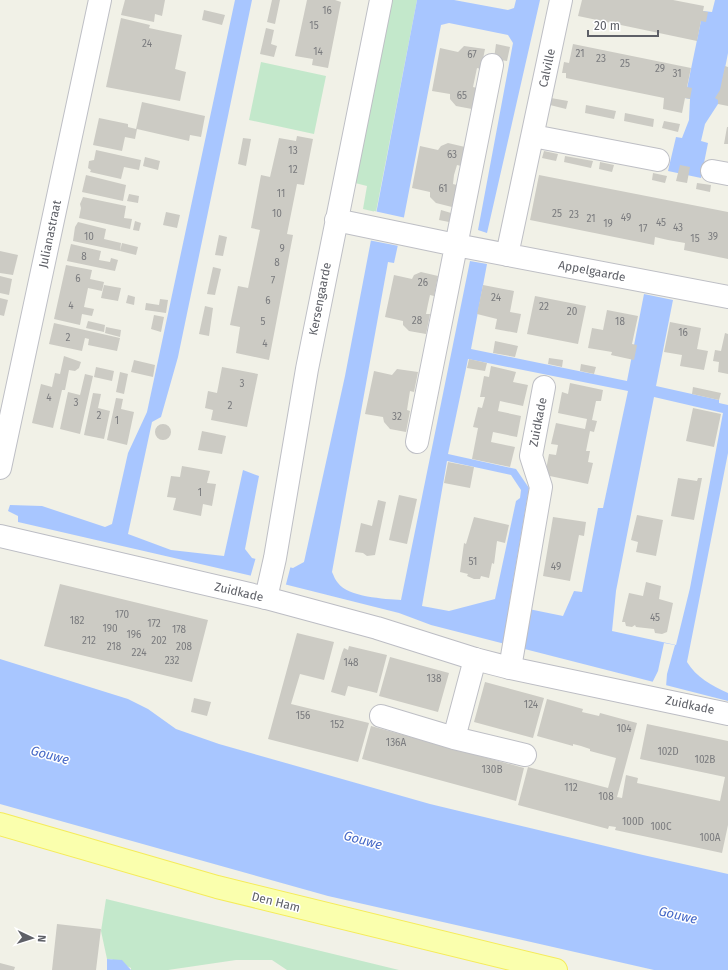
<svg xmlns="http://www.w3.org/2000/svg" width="728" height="970" font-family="'Fira Sans',sans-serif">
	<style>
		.green { fill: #c3e8cb }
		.water { fill: #a8c6ff; fill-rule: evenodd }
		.pier { fill: #f1f1e7 }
		.building { fill: #cccbc4 }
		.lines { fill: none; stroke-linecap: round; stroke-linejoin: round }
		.street-casing { stroke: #bebfc5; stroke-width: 24 }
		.secondary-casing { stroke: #bcbdc4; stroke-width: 24 }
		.primary-casing { stroke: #f5ec5b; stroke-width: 24 }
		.street { stroke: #fff; stroke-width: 22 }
		.secondary { stroke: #fff; stroke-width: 22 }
		.primary { stroke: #faffad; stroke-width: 22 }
		.labels { text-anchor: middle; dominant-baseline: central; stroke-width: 3; stroke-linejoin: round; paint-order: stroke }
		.number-label { font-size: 10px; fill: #7a7b7e }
		.street-label { font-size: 12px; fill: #5e6067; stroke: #fff }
		.water-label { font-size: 13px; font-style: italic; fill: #4669c8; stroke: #fff }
	</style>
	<rect width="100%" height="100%" fill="#f1f1e7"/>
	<path class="green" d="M388 0H417L376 212 363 209 367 186 351 182Z
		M261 62 326 76 314 134 249 120Z
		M106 899 399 970H287L272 960H236L168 970H131V968L111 959H107L101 931Z"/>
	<path class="water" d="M235 0H252L178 357 161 417 152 422 128 534 171 550 224 556 243 470 259 476 245 549 252 558 293 568 304 562 345 376 417 0H454L508 10 514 8 516 0H540L487 233 478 230 513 43 508 35 449 23 441 25 404 217 394 263 388 262 332 572C334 576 335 580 338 583 348 597 385 599 401 600L470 261 487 264 471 349 627 381 644 294 673 300 656 386 719 400V403L728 405V453L687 662C696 677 712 686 728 693V701L431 625 399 613 248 575 18 522V516L8 511 10 505 42 506 105 527 112 524 128 453 147 412ZM468 359 628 391 603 508H598L582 592 574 591 563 616 509 605 529 488 516 469 448 454ZM654 397 723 413 690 588 676 645 612 631 616 591ZM447 461 511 475 521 490 520 498 516 501 495 599 449 611 422 606Z
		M715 0H728V53L718 104 705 124 701 141 708 143 701 178 668 171 676 137 682 138 689 120 690 99 685 98 703 11 712 12Z
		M0 659 128 699 148 709 176 729 219 744 430 804 643 855 728 874V970H654L328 896 0 804Z
		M107 959 122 960 131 970H107Z"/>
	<path class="pier" d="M374 211 406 218 399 246 368 240Z
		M256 557 291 565 285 588 250 578Z
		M664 643 675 645 667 674 666 687 652 683 658 671Z"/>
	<path class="building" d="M125 0H165L162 16 155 14 154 22 121 15Z
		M272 0H280L275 24 267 22Z
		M307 0H335L341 2 328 68 312 65 313 59 295 56Z
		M582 0H673L704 6 703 11 708 12 706 22 701 21 697 41 578 16Z
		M204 10 225 15 222 25 202 20Z
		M121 18 150 25 149 28 182 35 175 69 186 72 180 101 106 87Z
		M266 28 274 30 271 44 277 46 274 57 260 54Z
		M496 44 510 47 507 61 494 59Z
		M573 44 691 68 687 87 692 88 690 99 685 98 682 113 663 109 664 98 566 78V73H562L564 62 569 63Z
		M464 46 485 49 481 69 477 68 473 87 477 88 472 109 456 106 450 99V94L432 91 440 48 458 52Z
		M725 66 728 67V106L718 104V100L715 98 720 90Z
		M551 98 568 101 566 109 550 105Z
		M142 102 205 116 201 137 190 135 189 141 137 129 135 139 125 137 122 151 93 145 99 118 128 124V127L136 129Z
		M586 105 616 111 614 119 585 113Z
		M625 113 654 119 653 127 624 121Z
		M664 121 680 124 678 132 662 128Z
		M727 127H728V144H724Z
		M297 136 313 139 304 185 297 184 287 234 293 235 269 360 236 353 240 327 230 325 238 286 248 288 260 230 251 228 261 175 270 177 279 138 296 141Z
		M243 138 251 139 246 166 238 164Z
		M448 143 465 147 461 166 457 165 454 175 453 184 457 185 452 207 436 203 430 197V192L412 188 420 146 438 150 441 146Z
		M96 150 141 160 139 170 124 167 121 179 90 172 91 170 88 168 89 161 94 160Z
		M544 151 558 154 556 161 542 158Z
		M565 156 593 161 591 168 564 162Z
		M145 157 160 161 158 170 143 166Z
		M600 162 614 165 612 172 599 169Z
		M680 165 690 167 687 183 676 181Z
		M653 173 667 176 665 183 652 180Z
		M86 175 126 185 123 201 82 192Z
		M539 175 728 212V259L684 250 685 243 668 240 655 237 654 245 530 220Z
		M697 183 711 185 710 192 696 189Z
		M129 194 139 196 138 203 127 201Z
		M83 197 126 206 124 218 132 219 130 229 79 218 81 208 80 204Z
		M441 210 451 213 449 222 439 220Z
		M166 212 180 215 177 228 163 225Z
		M135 221 141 223 139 231 133 230Z
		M78 222 106 229 104 239 121 243 120 251 73 241 75 227Z
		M219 235 227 237 223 256 215 255Z
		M122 243 138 247 136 255 120 251Z
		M71 244 101 251 99 260 110 262 111 258 118 260 115 271 67 261Z
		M0 251 18 255 13 275 0 273Z
		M66 265 92 270 90 279 104 282 102 291 88 288 84 307 94 309 92 316 82 314 80 325 54 319Z
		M213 267 221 269 215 295 207 294Z
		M421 272 438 276 434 296 430 295 428 304 426 314H430L426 334 409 331 403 325V321L385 317 394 275 412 279 414 275Z
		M0 276 12 279 9 295 0 293Z
		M104 285 121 288 118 301 101 298Z
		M483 285 514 291 510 312 521 314 517 333 495 329 497 319 477 314Z
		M128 295 135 297 134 305 126 303Z
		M535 296 586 306 578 344 527 334Z
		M0 298 8 300 4 316 0 315Z
		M160 299 168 300 166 313 145 310 146 303 159 305Z
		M205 306 213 308 209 336 199 334Z
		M607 310 638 316 632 344 637 345 634 360 611 355 612 352 588 348 592 328 603 330Z
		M154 315 164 317 161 332 151 329Z
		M88 321 105 325 104 332 86 328Z
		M670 322 701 328 697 349 708 351 704 370 680 366 682 355 664 352Z
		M54 323 120 338 117 351 88 345 89 339 85 338 82 351 49 344Z
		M106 327 121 330 120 337 105 333Z
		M725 333 728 334V374L718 372 719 362 713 361 715 350 721 351Z
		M495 341 518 346 515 357 493 353Z
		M64 356 81 362 79 368 75 371 69 370 65 390H62L53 428 32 423 41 384 52 387 55 373 60 374Z
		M549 358 563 360 562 367 548 364Z
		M469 359 487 363 485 371 467 368Z
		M134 360 155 365 153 377 131 372Z
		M581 364 596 367 594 374 580 371Z
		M491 366 516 372 513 382 528 385 523 406 500 401 498 411 521 416 517 437 493 432 491 442 515 447 510 467 472 459 478 428 473 427 478 407 482 408 485 397H480L484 376 489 377Z
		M96 367 114 371 112 381 94 377Z
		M222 367 258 374 247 427 211 420 213 410 205 408 208 391 217 393Z
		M397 369 418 372 414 392 410 391 407 410 410 411 406 432 390 429 384 422 383 417 365 414 374 371 392 375Z
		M120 372 128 374 124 394 116 392Z
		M85 374 93 376 80 434 60 429 68 392 80 395Z
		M570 383 603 390 601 401H596L592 420 597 421 594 432 590 431 586 451H590L588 462 593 463 588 484 545 475 549 454 556 455 558 445 551 444 556 423 585 429 587 419 558 413 562 392 568 394Z
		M693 387 721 393 719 400 692 394Z
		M93 393 101 394 98 408 110 411 104 439 84 435Z
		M116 398 123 399 121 409 134 412 127 445 107 440Z
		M693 408 721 414 714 447 686 441Z
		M155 432a8 8 0 1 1 16 0a8 8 0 1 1-16 0Z
		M202 431 226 436 222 454 198 450Z
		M448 462 474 467 470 488 444 483Z
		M182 466 210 471 207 483 216 484 212 506 203 504 201 516 173 510 176 498 167 497 171 476 180 477Z
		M678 478 697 481 698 478H702L694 520 671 516Z
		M399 495 417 499 407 544 389 540Z
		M378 500 386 502 375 555 367 556 363 553 355 552 361 523 372 526Z
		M637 515 663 520 656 556 636 552 638 542 631 540Z
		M474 517 509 525 505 543 497 541 494 564 492 563 489 578 481 576 480 579H474L467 576 468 574 460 572 464 543 466 544Z
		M553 517 586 522 584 536 579 535 570 581 543 576Z
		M646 582 661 586 659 599 673 603 667 632 662 634 655 633 654 629 636 627 635 625 632 627 626 626 625 622H622L629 593 643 596Z
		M60 584 208 620 192 682 44 646Z
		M297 633 334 642 324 680 300 674 291 704 369 723 358 762 268 739Z
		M349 646 387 655 377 693 348 686 345 696 331 692 342 653 344 648 348 650Z
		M390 657 449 673 438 712 379 696Z
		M485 682 544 698 533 738 474 722Z
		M194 698 211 702 207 716 191 712Z
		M547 699 583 709 582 712 599 716 600 713 637 723 617 797 622 798 626 775 638 778 637 783 720 801 725 777 640 759 647 724 728 741V825L722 853 615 830 616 827 609 826 608 829 518 805 528 767 608 788 616 758 590 751V749L581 746 573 744V746L537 736Z
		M371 726 524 768 516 801 362 759Z
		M57 924 101 929 96 970H52Z
		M0 963 15 967 14 970H0Z"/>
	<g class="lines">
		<g class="street-casing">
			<path id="street" d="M533 136 658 160
				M712 171 728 174
				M336 220 456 245 728 297
				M507 255 561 0
				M417 442 492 65
				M0 468 100 0
				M266 598 275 558 307 369 381 0
				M510 668 541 487 531 456 544 387
				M381 716 454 738 525 755
				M454 738 475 659"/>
		</g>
		<g class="secondary-casing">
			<path id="secondary" d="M0 536 266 598 377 628 475 659 510 668 728 714"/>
		</g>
		<g class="primary-casing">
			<path id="primary" d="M0 824 217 887 556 970"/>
		</g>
		<use href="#street" class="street"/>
		<use href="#secondary" class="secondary"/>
		<use href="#primary" class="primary"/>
	</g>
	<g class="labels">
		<g class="number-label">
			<text x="327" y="11">16</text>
			<text x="314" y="26">15</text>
			<text x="147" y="44">24</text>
			<text x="318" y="52">14</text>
			<text x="580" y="54">21</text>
			<text x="472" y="55">67</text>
			<text x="601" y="59">23</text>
			<text x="625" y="64">25</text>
			<text x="660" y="69">29</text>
			<text x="677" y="74">31</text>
			<text x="462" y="96">65</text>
			<text x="293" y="151">13</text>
			<text x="452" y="155">63</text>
			<text x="293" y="170">12</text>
			<text x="443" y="189">61</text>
			<text x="281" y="194">11</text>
			<text x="277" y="214">10</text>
			<text x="557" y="214">25</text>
			<text x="574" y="215">23</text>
			<text x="626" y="218">49</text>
			<text x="591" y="219">21</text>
			<text x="661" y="223">45</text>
			<text x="608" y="224">19</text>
			<text x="678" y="228">43</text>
			<text x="643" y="229">17</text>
			<text x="89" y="237">10</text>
			<text x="713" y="237">39</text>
			<text x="695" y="239">15</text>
			<text x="282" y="249">9</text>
			<text x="84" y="257">8</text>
			<text x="277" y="263">8</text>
			<text x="78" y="279">6</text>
			<text x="273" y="281">7</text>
			<text x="423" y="283">26</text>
			<text x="496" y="298">24</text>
			<text x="268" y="301">6</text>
			<text x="71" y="306">4</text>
			<text x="544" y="307">22</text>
			<text x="572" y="312">20</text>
			<text x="417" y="321">28</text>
			<text x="263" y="322">5</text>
			<text x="620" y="322">18</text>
			<text x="683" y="333">16</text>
			<text x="68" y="338">2</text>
			<text x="265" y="344">4</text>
			<text x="242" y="384">3</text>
			<text x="49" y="398">4</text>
			<text x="76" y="403">3</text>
			<text x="230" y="406">2</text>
			<text x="99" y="416">2</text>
			<text x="397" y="417">32</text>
			<text x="117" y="421">1</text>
			<text x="200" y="493">1</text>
			<text x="473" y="562">51</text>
			<text x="556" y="567">49</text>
			<text x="122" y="615">170</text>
			<text x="655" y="618">45</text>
			<text x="77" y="621">182</text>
			<text x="154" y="624">172</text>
			<text x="110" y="629">190</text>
			<text x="179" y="630">178</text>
			<text x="134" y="635">196</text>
			<text x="89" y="641">212</text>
			<text x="159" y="641">202</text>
			<text x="114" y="647">218</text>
			<text x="184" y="647">208</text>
			<text x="139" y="653">224</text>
			<text x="172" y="661">232</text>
			<text x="351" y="663">148</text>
			<text x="434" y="679">138</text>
			<text x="531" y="705">124</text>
			<text x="303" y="716">156</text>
			<text x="337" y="725">152</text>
			<text x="624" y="729">104</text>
			<text x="396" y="743">136A</text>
			<text x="668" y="752">102D</text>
			<text x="705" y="760">102B</text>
			<text x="492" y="770">130B</text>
			<text x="571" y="788">112</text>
			<text x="606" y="797">108</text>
			<text x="633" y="822">100D</text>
			<text x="661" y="827">100C</text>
			<text x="710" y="838">100A</text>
		</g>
		<g class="street-label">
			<text transform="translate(547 68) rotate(-78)">Calville</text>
			<text transform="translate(50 234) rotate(-78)">Julianastraat</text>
			<text transform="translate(592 271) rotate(11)">Appelgaarde</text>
			<text transform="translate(320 299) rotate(-79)">Kersengaarde</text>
			<text transform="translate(538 422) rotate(-79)">Zuidkade</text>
			<text transform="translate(239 592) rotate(13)">Zuidkade</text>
			<text transform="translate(690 705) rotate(12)">Zuidkade</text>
			<text transform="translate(276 902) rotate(14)">Den Ham</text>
		</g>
		<g class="water-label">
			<text transform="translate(50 755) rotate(15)">Gouwe</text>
			<text transform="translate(363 840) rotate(15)">Gouwe</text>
			<text transform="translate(678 915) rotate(13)">Gouwe</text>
		</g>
	</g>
	<g transform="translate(32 938) rotate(94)" stroke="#ffffff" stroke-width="3" paint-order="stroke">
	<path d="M0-3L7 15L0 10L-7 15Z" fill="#5e6067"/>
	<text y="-6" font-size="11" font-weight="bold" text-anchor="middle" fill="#5e6067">N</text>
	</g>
	<path d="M588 30v6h70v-6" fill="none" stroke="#5e6067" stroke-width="2"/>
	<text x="594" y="30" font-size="12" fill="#5e6067" stroke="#ffffff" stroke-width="3" paint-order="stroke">20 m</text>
</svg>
